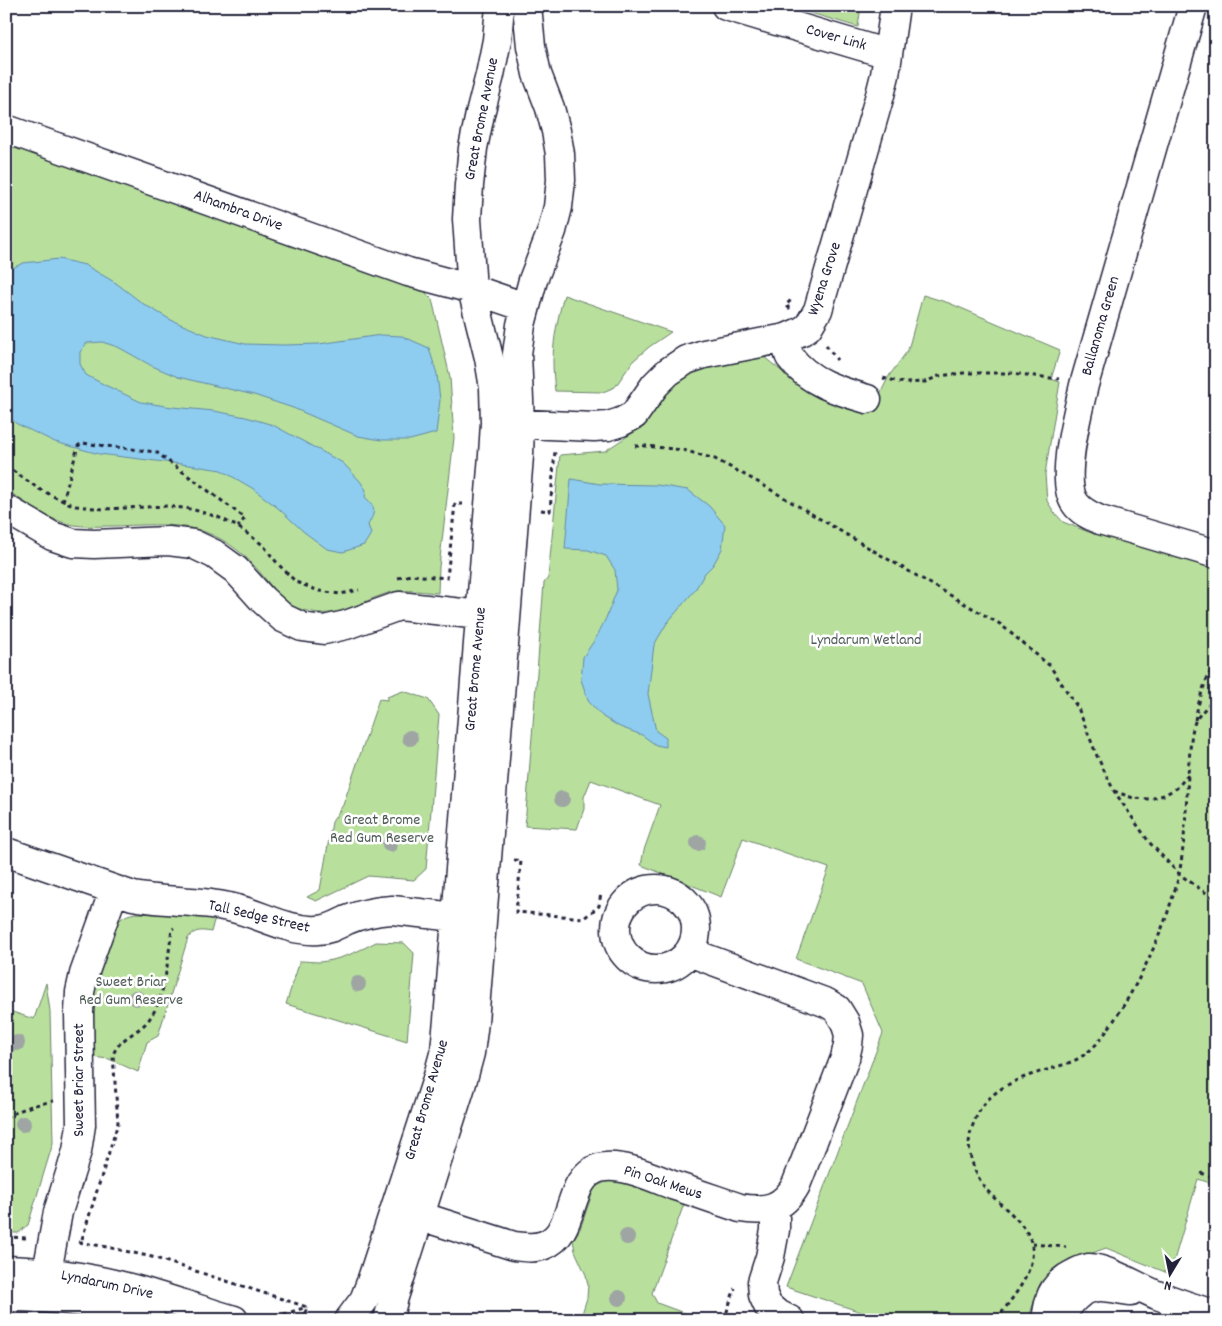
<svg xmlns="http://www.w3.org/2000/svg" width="1222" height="1326" font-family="Dekko,sans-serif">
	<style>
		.green { fill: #b8e09c; stroke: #6d816c }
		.water { fill: #8ecdef; stroke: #6389a7 }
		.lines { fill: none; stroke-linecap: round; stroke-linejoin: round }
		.minor-casing { stroke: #22223b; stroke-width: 31 }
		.path { stroke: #22223b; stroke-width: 3; stroke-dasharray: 4 4; stroke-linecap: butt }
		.minor { stroke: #fff; stroke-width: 28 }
		.tree { fill: #9ea5a3 }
		.labels { text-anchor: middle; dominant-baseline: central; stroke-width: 5; stroke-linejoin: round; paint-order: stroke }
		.street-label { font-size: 16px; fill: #22223b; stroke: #fff }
		.park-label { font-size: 16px; fill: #4f5b58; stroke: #fff }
	</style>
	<rect width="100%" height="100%" fill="#fff"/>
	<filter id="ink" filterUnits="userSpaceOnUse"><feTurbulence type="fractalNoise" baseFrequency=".02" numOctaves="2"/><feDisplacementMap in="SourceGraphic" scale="10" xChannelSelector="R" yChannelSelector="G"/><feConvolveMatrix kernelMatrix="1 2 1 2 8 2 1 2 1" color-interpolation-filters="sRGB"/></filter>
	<g filter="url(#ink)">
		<path class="green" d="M787 6H861L858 27Z
			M6 143 424 291 432 299 450 377 454 438 439 567 438 593C424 592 407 589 392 592 371 597 341 616 320 613 311 612 299 610 291 605 278 598 271 585 262 575 248 557 228 540 205 532 177 522 144 525 115 526 97 526 79 528 62 522 42 516 24 501 6 490Z
			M564 295 671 332 649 347 633 361 615 387 603 392 555 391C554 381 553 372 553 362 553 339 558 317 564 295Z
			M923 295 949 303 1060 350 1051 379 1060 382 1045 474 1047 501 1054 512 1063 522 1086 531 1216 568V1185L1198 1179 1170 1274 1106 1248 1062 1264 1040 1284 1028 1320H866L867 1314 786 1287 883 1033 862 984 796 959 829 868 743 838 721 897 641 865 644 850 660 805 591 780 584 797V809L577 829 525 826 544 583 548 578 560 455 605 451 638 429 649 417 661 397 675 384 691 374 711 366 764 357 789 377 871 412 889 376 908 350Z
			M403 691 428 699 439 715 426 869 414 880 368 876 316 901 307 897 320 890 332 822 343 805 379 699 387 700V697Z
			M136 913 215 917 211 932C201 930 194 930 188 938L158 1036 147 1042 138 1072 109 1059 91 1057V994L112 929C120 919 123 915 136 913Z
			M376 942 404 943 414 953 407 1041 286 1004 300 961C306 961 313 962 320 962 340 960 359 951 376 942Z
			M46 983 50 1011 53 1143 28 1225 18 1233H6V1010L34 1019Z
			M610 1180 620 1181 684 1204 652 1293 657 1303 703 1320H580L587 1298 588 1285 586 1275 575 1251 573 1240 580 1229 593 1191 597 1186Z"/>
		<path class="water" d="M59 259 85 265 116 283 142 303 171 320 207 335 245 344 284 345 319 344 381 335 402 336 429 348 437 374 440 400 436 433 410 440H381L358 436 293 408 254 395 178 377 152 366 118 347 102 342 87 343 80 352V364L86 375 105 385 141 402 172 407 214 411 246 417 273 425 343 463 360 481 366 490 365 497C377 508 375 512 368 525L371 534 364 545 343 552 327 549 304 532 278 508 252 488 221 470 189 465 99 454 55 442 17 424 6 415V271L23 263Z
			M571 479 600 484 657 485 688 490 709 506 725 525 722 549 713 565 705 573 695 590 667 623 654 645 648 694 656 731 666 738V747L656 745 642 735 620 727 603 717 589 702 581 680 583 657 596 638 606 618 617 590 615 570 606 556 588 550 565 549Z"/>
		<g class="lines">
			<g class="minor-casing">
				<path id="minor" d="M726 6 888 54
					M1193 6 1084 385C1078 412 1059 480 1075 503 1081 512 1091 516 1100 520L1216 554
					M6 129 408 272 472 289 525 307
					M786 338C787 344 787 352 790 357 808 382 839 391 867 399
					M503 423 594 427 608 426 621 422 634 415 655 385 668 372 686 360 704 354 786 338 802 331 808 327 818 310 880 95 885 75 895 6
					M6 509 52 536 73 543 94 544 168 541 193 544 214 554 236 570 263 600 283 618 302 627 324 630 346 625 399 606 498 617
					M6 852 133 896C165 902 198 900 229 907 259 913 287 932 318 930 329 930 337 925 347 920 361 914 376 911 392 910L474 919
					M616 929a40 40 0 1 1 80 0a40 40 0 1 1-80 0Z
					M775 1207V1230L770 1257 762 1282 763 1295 768 1306 776 1313 790 1320
					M401 1210 514 1246C524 1247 534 1249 544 1245 577 1234 565 1178 599 1168 621 1162 654 1178 675 1186 697 1193 719 1201 740 1208 766 1212 783 1209 796 1185L845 1058 848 1045 849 1035 845 1022 837 1009 827 1003 689 952
					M6 1270C35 1271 62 1273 90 1279 140 1288 186 1306 234 1320
					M6 1297C32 1297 58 1299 84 1302 106 1306 129 1313 151 1320
					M45 1298 47 1272 58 1212 77 1151 81 1125 79 1013 80 992 84 974 114 890
					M349 1320 364 1300 371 1282 438 1076 445 1050 448 1020 493 455 495 423 494 388 489 358 472 289 467 219 469 185 473 148 480 114 490 75 497 40 500 6
					M388 1320 394 1297 461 1086 470 1053 474 1022 519 456 520 423 517 354 521 325 533 280 552 231 558 207 561 180 560 154 556 131 550 108 537 74 531 46 527 6
					M1046 1320C1049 1300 1050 1289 1068 1277 1074 1274 1081 1269 1089 1268 1104 1267 1142 1289 1157 1295 1176 1302 1196 1309 1216 1315
					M1059 1320C1068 1304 1080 1287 1100 1287 1110 1287 1121 1290 1131 1291"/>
			</g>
			<path class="path" d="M790 309 786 305 792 299
				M826 345 837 360
				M883 378 904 383 925 382 939 376 964 373H1012L1059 379
				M635 446H646L683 450 715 459 756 481 891 561 1000 624 1050 666 1078 708 1097 756 1114 791 1149 842 1179 874 1209 895 1216 899
				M6 466 39 489 63 501 76 506 103 509 167 506 191 509 218 517 238 527 263 545 278 564 296 582 319 591 340 594 359 590
				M63 501 78 446 82 443 156 452 245 518 238 527
				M541 510 550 511 555 451
				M398 578 411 575 447 578 455 504H463
				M1195 720C1199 699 1205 679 1216 662
				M1114 791 1133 798 1150 799 1164 795 1177 788 1188 775
				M514 860 521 861 516 912 584 918 599 906 601 892
				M6 1118C21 1108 37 1104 54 1101
				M1201 1173 1216 1178
				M6 1237 28 1238
				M82 1239 118 1123 113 1055C119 1037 140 1033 150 1018 166 997 168 955 172 929L174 928
				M79 1242 107 1247 152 1257 307 1307 303 1320
				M1032 1244 1066 1247
				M260 1319 278 1316 307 1307
				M724 1320 735 1288
				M997 1320C1007 1304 1021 1289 1028 1272 1046 1228 1004 1214 983 1185 978 1177 974 1170 972 1161 969 1152 968 1141 971 1131 983 1090 1013 1080 1050 1069 1062 1065 1075 1062 1085 1054 1094 1048 1102 1038 1108 1029 1133 994 1152 955 1167 915 1171 901 1176 888 1179 875 1186 837 1186 799 1189 761 1190 752 1191 728 1196 720 1201 712 1209 705 1216 697"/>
			<use href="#minor" class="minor"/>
		</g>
		<g class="tree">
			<circle cx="410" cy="738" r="8"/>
			<circle cx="562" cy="799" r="8"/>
			<circle cx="698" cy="843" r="8"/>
			<circle cx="390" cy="844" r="8"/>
			<circle cx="358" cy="984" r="8"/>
			<circle cx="136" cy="998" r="8"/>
			<circle cx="17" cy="1043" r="8"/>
			<circle cx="23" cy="1124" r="8"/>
			<circle cx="627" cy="1237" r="8"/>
			<circle cx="619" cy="1298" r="8"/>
		</g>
	</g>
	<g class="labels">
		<g class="street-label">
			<text transform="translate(836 38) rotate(16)">Cover Link</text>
			<text transform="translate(482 119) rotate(-79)">Great Brome Avenue</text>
			<text transform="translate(238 211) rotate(20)">Alhambra Drive</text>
			<text transform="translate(825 279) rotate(-72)">Wyena Grove</text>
			<text transform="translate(1101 326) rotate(-74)">Ballanoma Green</text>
			<text transform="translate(476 669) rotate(-85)">Great Brome Avenue</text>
			<text transform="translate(259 917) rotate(13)">Tall Sedge Street</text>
			<text transform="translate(79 1080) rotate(-90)">Sweet Briar Street</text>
			<text transform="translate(427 1100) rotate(-74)">Great Brome Avenue</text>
			<text transform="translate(663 1183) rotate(18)">Pin Oak Mews</text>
			<text transform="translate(107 1285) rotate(12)">Lyndarum Drive</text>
		</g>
		<g class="park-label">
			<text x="866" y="640">Lyndarum Wetland</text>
			<text x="382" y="820">Great Brome<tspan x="382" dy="18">Red Gum Reserve</tspan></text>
			<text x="131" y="982">Sweet Briar<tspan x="131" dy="18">Red Gum Reserve</tspan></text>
		</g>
	</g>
	<rect width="1222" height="1326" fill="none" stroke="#fff" stroke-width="25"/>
	<rect x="12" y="12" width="1197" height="1301" fill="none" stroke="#22223b" stroke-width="2" filter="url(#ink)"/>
	<g transform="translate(1170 1274) rotate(190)" stroke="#ffffff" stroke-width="4" paint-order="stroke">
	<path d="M0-4L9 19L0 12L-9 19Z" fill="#22223b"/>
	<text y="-8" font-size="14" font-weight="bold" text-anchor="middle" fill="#22223b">N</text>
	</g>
</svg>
